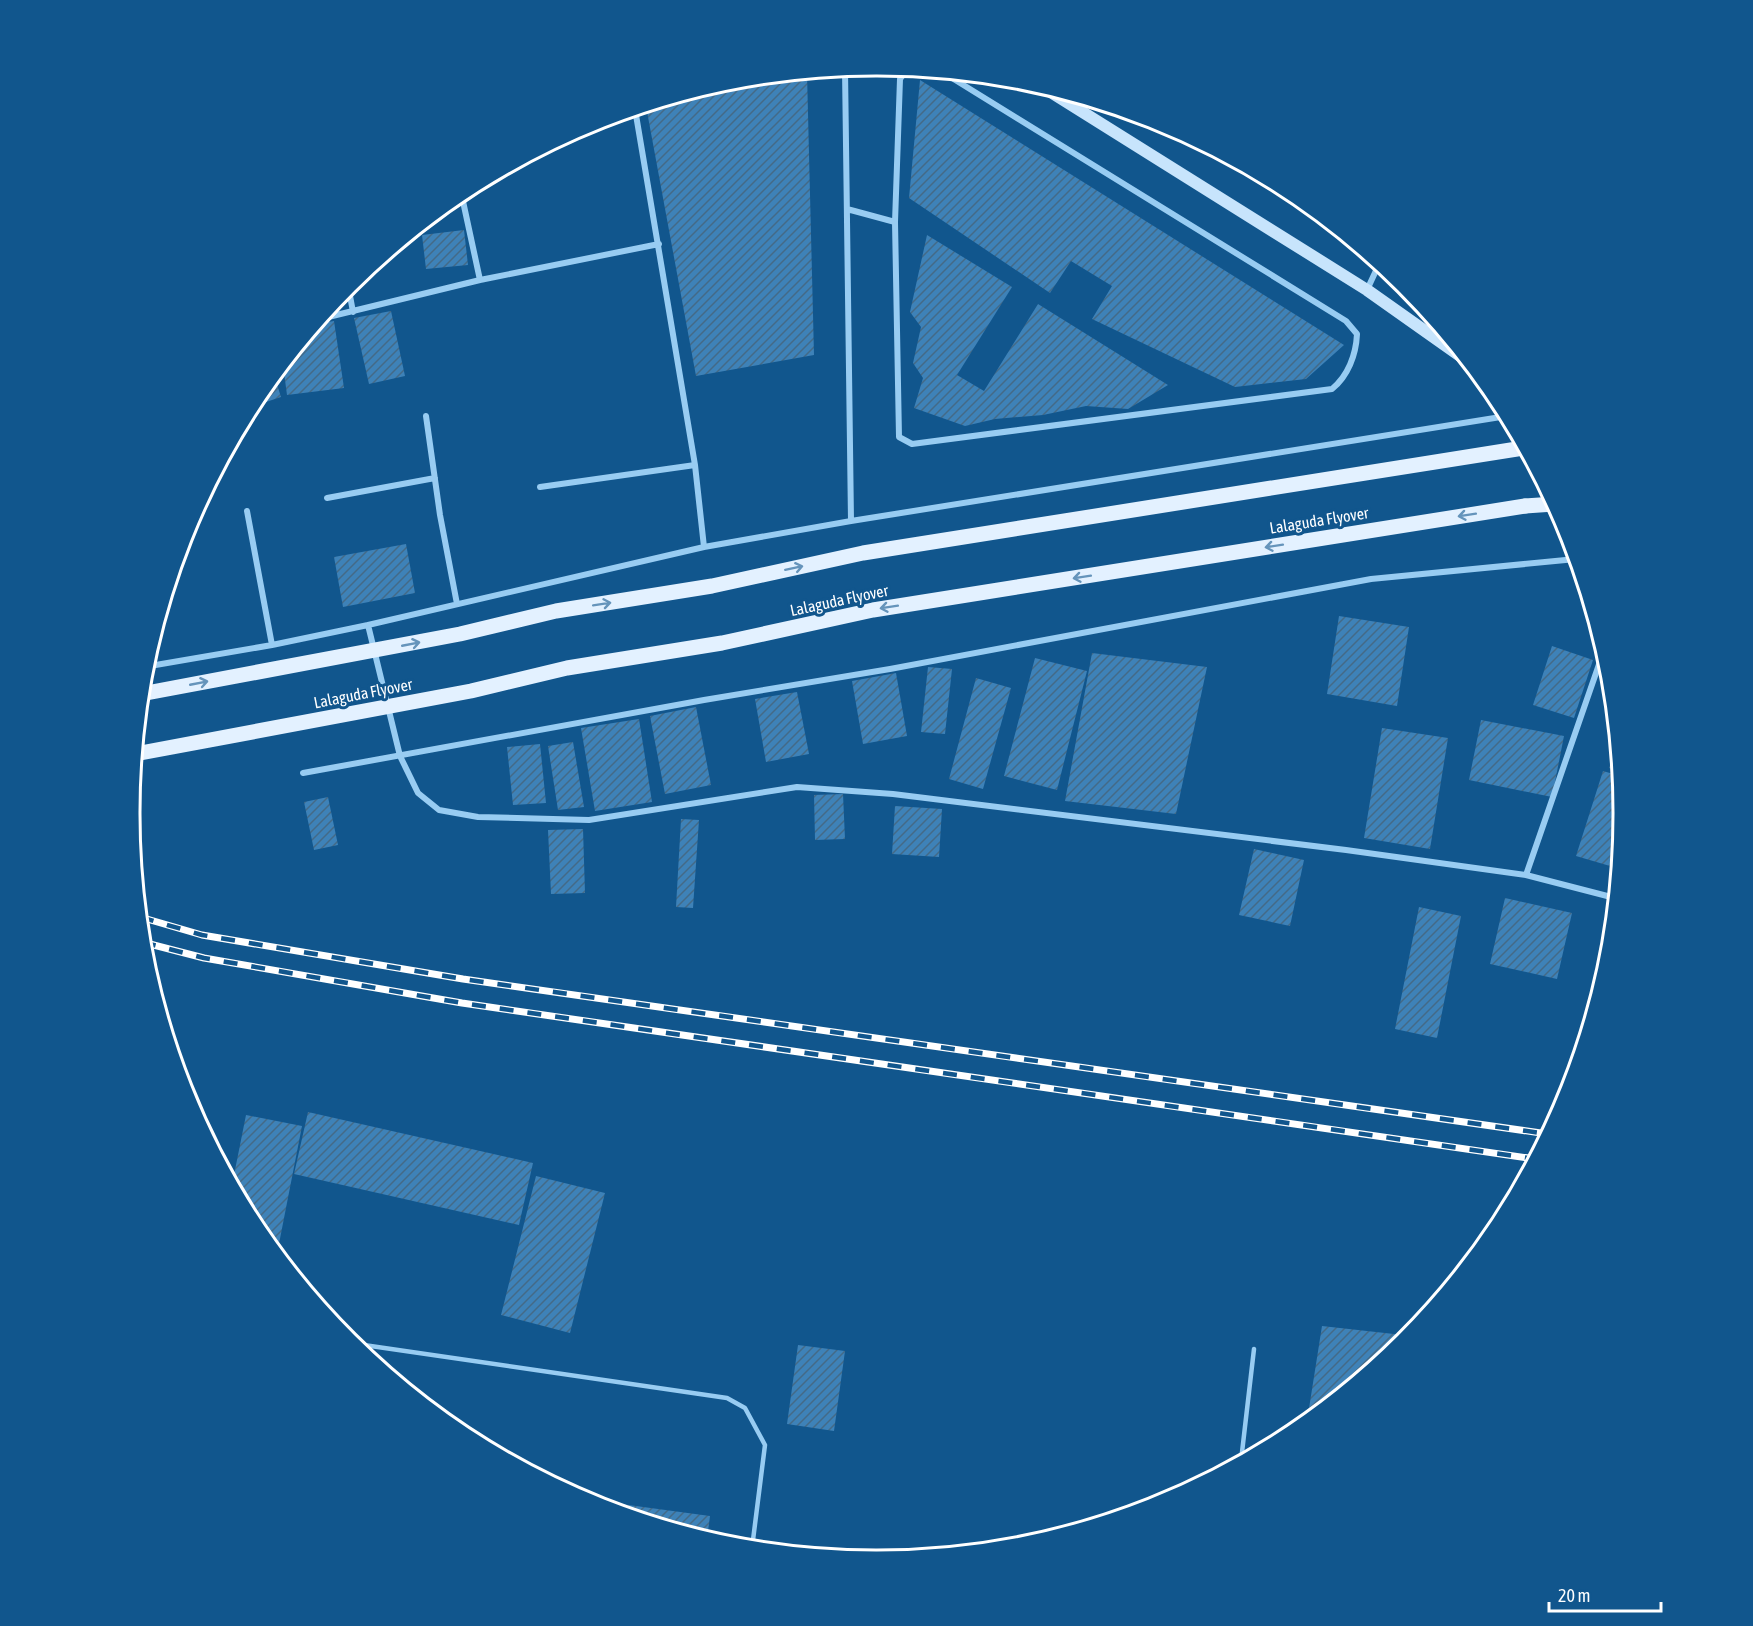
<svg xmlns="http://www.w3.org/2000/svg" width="1753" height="1626" font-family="'Asap Condensed',sans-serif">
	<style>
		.building { fill: url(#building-hatch) }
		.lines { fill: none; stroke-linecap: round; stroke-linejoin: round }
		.lane { stroke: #98ccf2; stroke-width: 4.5 }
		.street { stroke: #98ccf2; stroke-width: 6 }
		.secondary { stroke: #c7e4fc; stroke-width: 12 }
		.primary { stroke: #e3f1ff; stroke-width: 15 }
		.rail-casing { stroke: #fff; stroke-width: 7 }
		.rail { stroke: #11568d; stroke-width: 4.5; stroke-dasharray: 14; stroke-linecap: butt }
		.primary-bridge { stroke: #e3f1ff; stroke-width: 15 }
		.oneway { stroke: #6594bb }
		.labels { text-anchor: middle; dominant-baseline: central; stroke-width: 6; stroke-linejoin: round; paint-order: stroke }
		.street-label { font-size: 16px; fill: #fff; stroke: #11568d }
		.rim { fill: none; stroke: #fff; stroke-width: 3 }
	</style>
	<defs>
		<pattern id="building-hatch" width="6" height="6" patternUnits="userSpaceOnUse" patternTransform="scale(1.5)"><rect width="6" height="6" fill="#3e82b8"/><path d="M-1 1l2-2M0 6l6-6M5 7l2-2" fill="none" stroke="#446a87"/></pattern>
	</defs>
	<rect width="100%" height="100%" fill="#11568d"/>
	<path class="building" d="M807 73 814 355 696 376 646 106 731 80Z
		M920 80 1344 345 1306 379 1235 387 1092 319 1112 286 1071 261 1050 293 909 198Z
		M464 230 468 265 426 269 422 235Z
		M927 235 1012 287 957 375 984 391 1038 304 1168 385 1128 409 1086 406 1043 415 995 419 965 426 914 408 923 378 913 363 921 327 910 312Z
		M391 311 405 376 369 384 354 318Z
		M334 321 344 388 287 395 283 365 316 324Z
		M274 375 281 397 251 407 256 398Z
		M406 544 415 593 343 607 334 557Z
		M1339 616 1409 627 1397 706 1327 694Z
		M1552 646 1593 660 1574 718 1533 705Z
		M1092 653 1207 667 1176 814 1065 801Z
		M1035 658 1087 671 1057 790 1004 776Z
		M928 667 952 669 945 734 921 732Z
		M896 673 907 736 863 744 852 681Z
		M976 678 1011 688 983 789 949 779Z
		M797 692 809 754 766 762 755 699Z
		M696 707 711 785 665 794 650 716Z
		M639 719 652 802 595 811 581 728Z
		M1481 720 1564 736 1552 797 1469 780Z
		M1382 728 1448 738 1430 849 1364 838Z
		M573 742 584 807 558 810 548 746Z
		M540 744 546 803 513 805 507 747Z
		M1617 744 1619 763V771L1609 768Z
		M1603 771 1620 776 1623 813 1622 828 1610 866 1576 856Z
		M843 794 845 839 815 840 814 795Z
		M328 797 338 845 314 850 304 802Z
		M895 806 942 809 939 857 892 854Z
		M681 819 699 820 693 908 676 907Z
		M583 829 585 893 551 894 548 830Z
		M1254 849 1304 860 1290 926 1239 915Z
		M1505 898 1572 913 1557 979 1490 964Z
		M1419 907 1461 916 1437 1038 1395 1029Z
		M308 1112 533 1163 519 1225 294 1174Z
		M246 1115 302 1126 277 1254 255 1228 232 1185Z
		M536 1176 605 1193 570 1333 501 1315Z
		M1322 1326 1403 1335 1402 1343 1307 1421Z
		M798 1345 845 1351 834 1431 787 1424Z
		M621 1504 710 1516 707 1539 620 1512Z"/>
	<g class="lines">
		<path class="lane" d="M350 1343 727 1398 745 1408 765 1445 752 1548
			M1241 1461 1254 1349"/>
		<path class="street" d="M845 69 851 521
			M908 69 900 79 895 222 899 437 912 444 1332 389C1348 376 1356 355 1357 334L1346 321 944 73
			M635 109 695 465 704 547
			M461 192 480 280
			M847 209 895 222
			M348 285 353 312
			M1367 290 1379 264
			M320 319 480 280 659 244
			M426 416 440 515 457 604
			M540 487 695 465
			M327 498 435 478
			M247 511 272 645 368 625 704 547 851 521 1507 416
			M368 625 400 756 418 793 439 810 478 817 589 820 797 787 893 794 1346 850 1526 875 1615 898
			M144 667 272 645
			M303 773 704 700 890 669 1371 579 1576 559
			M1526 875 1604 650"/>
		<path class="secondary" d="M1041 86 1367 290 1466 360"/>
		<path class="primary" d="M1525 506 1554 504"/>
		<g class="rail-casing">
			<path id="rail" d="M140 917 202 935 463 979 1548 1134
				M142 942 204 958 462 1003 1535 1159"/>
		</g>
		<use href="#rail" class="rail"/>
		<path class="primary-bridge" d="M141 694 460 634 556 611 712 586 863 553 1517 449
			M135 754 471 691 567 668 722 643 873 610 1525 506"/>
	</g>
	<defs><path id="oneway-shaft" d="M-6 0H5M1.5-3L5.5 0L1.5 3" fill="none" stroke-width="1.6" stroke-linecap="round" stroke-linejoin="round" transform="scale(1.5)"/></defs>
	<g class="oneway">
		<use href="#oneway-shaft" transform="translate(1467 515) rotate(171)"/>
		<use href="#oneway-shaft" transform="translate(1274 546) rotate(171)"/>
		<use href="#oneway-shaft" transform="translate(794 568) rotate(-12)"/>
		<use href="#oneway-shaft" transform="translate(1082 577) rotate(171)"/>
		<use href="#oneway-shaft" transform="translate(602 604) rotate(-9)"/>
		<use href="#oneway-shaft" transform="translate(889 607) rotate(171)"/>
		<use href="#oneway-shaft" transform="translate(411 644) rotate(-11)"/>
		<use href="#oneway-shaft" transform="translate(199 683) rotate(-11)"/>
	</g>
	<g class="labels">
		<g class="street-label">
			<text transform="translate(1319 520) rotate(-9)">Lalaguda Flyover</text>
			<text transform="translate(839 600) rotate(-12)">Lalaguda Flyover</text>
			<text transform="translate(363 693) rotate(-11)">Lalaguda Flyover</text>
		</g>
	</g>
	<path d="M0 0H1753V1626H0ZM876 76H877A736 736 0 0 1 1613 812V814A736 736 0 0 1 877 1550H876A736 736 0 0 1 140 814V812A736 736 0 0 1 876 76Z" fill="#11568d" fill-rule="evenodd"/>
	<path class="rim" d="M876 76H877A736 736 0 0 1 1613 812V814A736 736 0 0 1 877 1550H876A736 736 0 0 1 140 814V812A736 736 0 0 1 876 76Z"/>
	<path d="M1549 1602v9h112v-9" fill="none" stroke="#ffffff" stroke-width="3"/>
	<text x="1558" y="1602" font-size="18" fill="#ffffff" stroke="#11568d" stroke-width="4.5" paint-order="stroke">20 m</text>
</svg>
